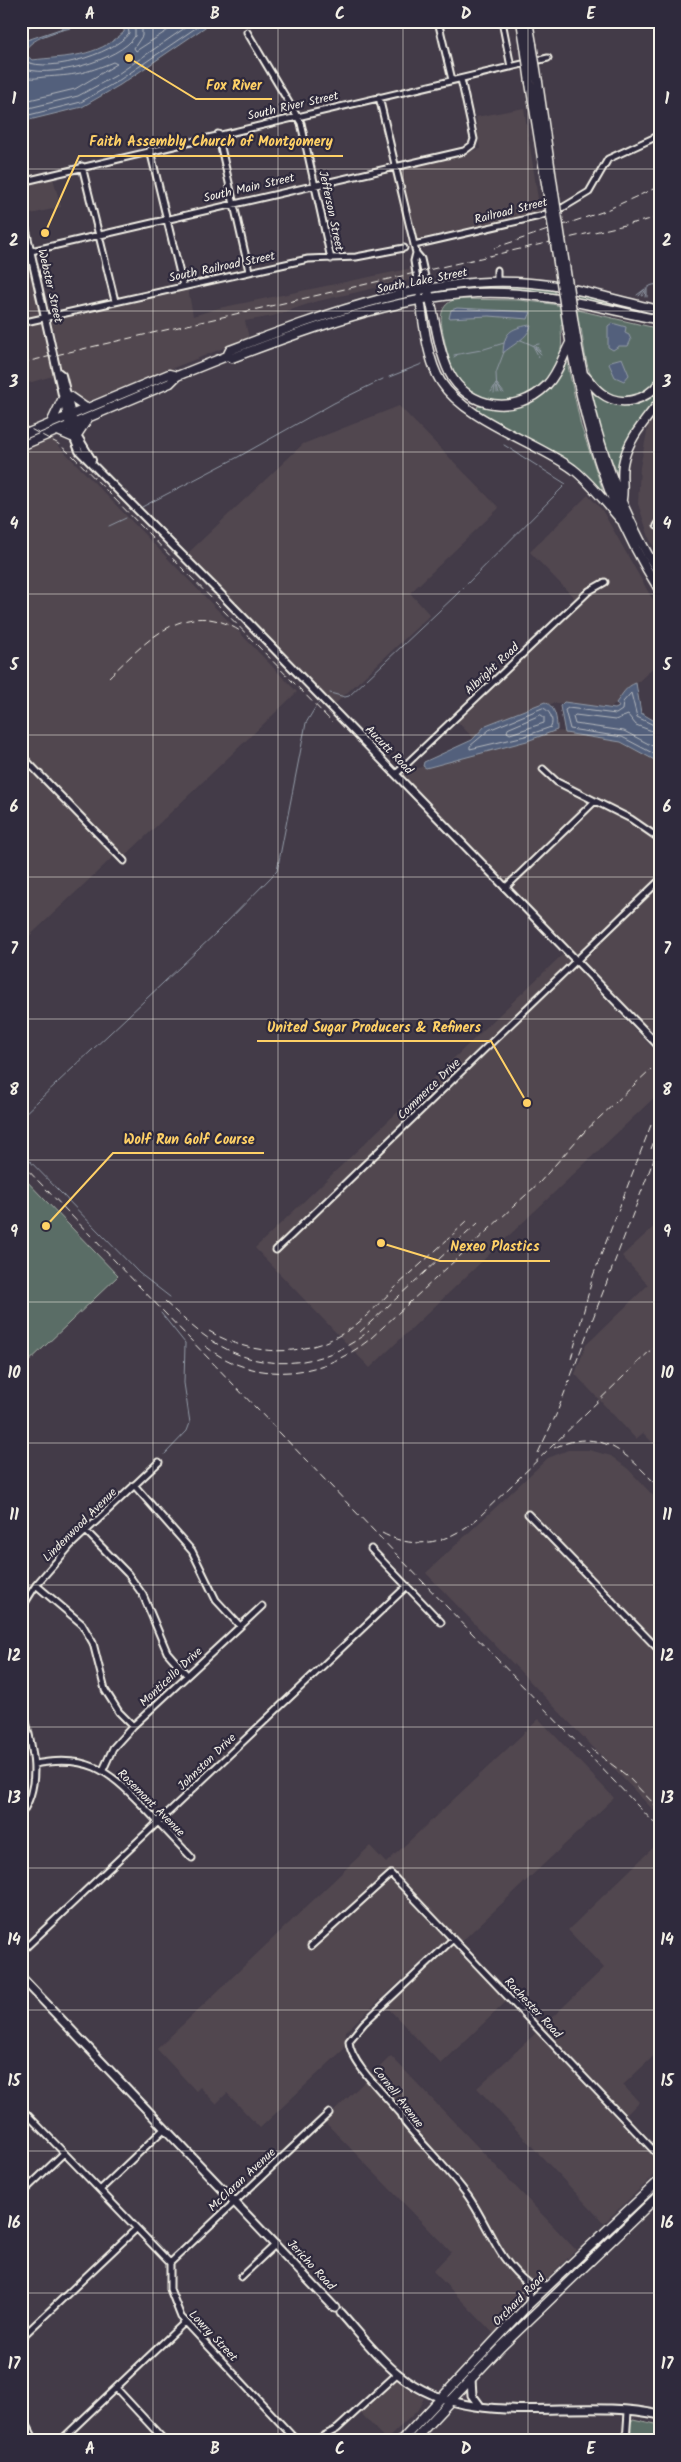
<svg xmlns="http://www.w3.org/2000/svg" width="681" height="2462" font-family="Kalam,sans-serif">
	<style>
		.built { fill: #51474f }
		.green { fill: #5a6d66; stroke: #a7afa7 }
		.water { fill: #53617c; stroke: #939ba7; fill-rule: evenodd }
		.lines { fill: none; stroke-linecap: round; stroke-linejoin: round }
		.shore { stroke: #b4b7bd; stroke-width: 1 }
		.stream { stroke: #939ba7; stroke-width: 1 }
		.minor-casing { stroke: #f4f1e8; stroke-width: 9 }
		.tertiary-casing { stroke: #f4f1e8; stroke-width: 10 }
		.secondary-casing { stroke: #f4f1e8; stroke-width: 11 }
		.primary-casing { stroke: #f4f1e8; stroke-width: 11 }
		.minor { stroke: #2f2a3d; stroke-width: 5 }
		.tertiary { stroke: #2f2a3d; stroke-width: 6 }
		.secondary { stroke: #2f2a3d; stroke-width: 7 }
		.primary { stroke: #2f2a3d; stroke-width: 8 }
		.rail { stroke: #f4f1e8; stroke-width: 1; stroke-dasharray: 8 4; stroke-linecap: butt }
		.primary-bridge-casing { stroke: #f4f1e8; stroke-width: 11; stroke-linecap: butt }
		.primary-bridge { stroke: #2f2a3d; stroke-width: 8 }
		.grid { fill: none; stroke: #f4f1e8; stroke-width: 1; stroke-opacity: 0.55 }
		.labels { text-anchor: middle; dominant-baseline: central; stroke-width: 4.5; stroke-linejoin: round; paint-order: stroke }
		.street-label { font-size: 12px; fill: #f4f1e8; stroke: #2f2a3d }
		.leader { fill: none; stroke: #ffd166; stroke-width: 2 }
		.callout-dot { fill: #ffd166; stroke: #2f2a3d; stroke-width: 2 }
		.callout-label { font-size: 14px; text-anchor: middle; font-weight: bold; fill: #ffd166; stroke: #2f2a3d; stroke-width: 4.5; stroke-linejoin: round; paint-order: stroke }
		.neatline { fill: none; stroke: #f4f1e8; stroke-width: 2 }
		.grid-label { font-size: 16px; text-anchor: middle; font-weight: bold; fill: #f4f1e8 }
	</style>
	<rect width="100%" height="100%" fill="#433b48"/>
	<filter id="ink" filterUnits="userSpaceOnUse"><feTurbulence type="fractalNoise" baseFrequency=".02" numOctaves="2"/><feDisplacementMap in="SourceGraphic" scale="10" xChannelSelector="R" yChannelSelector="G"/><feConvolveMatrix kernelMatrix="1 2 1 2 8 2 1 2 1" color-interpolation-filters="sRGB"/></filter>
	<g filter="url(#ink)">
		<path class="built" d="M524 108 540 212 409 241 391 170 480 149 476 117Z
			M53 178 61 207 27 215 21 184Z
			M21 257 28 258 40 313 38 317 25 320 21 305Z
			M413 268 414 279 314 302 273 316 245 321 249 338 87 402H80L70 394 62 371 51 318 188 288 193 316 219 308Z
			M40 322 43 323 53 376 21 385V326Z
			M399 406 499 508 410 593 430 615 334 705 187 554 303 444Z
			M660 408V559L650 540 638 504 640 467 649 422Z
			M51 438 297 692 125 856 119 861 114 856 21 944V450Z
			M588 495 602 510 650 595 660 608V661L612 707 554 703 493 724 473 738 456 720 579 603 530 552Z
			M552 731 618 735 660 758V1043L400 774 476 749Z
			M563 954 660 1056V1092L370 1368 255 1248Z
			M660 1221V1450L643 1433 636 1439 575 1374 586 1345 648 1285 622 1256Z
			M568 1450H589L611 1456 628 1469 660 1503V1817L426 1573 548 1458Z
			M539 1719 614 1798 461 1942 452 1934 360 2018 346 2031 344 2049 260 2128 227 2093 216 2104 200 2087 196 2091 157 2049 370 1846 386 1863Z
			M658 1843 660 2050 623 2085 639 2102 626 2115 542 2027 604 1968 568 1930Z
			M453 1941 509 1999 441 2064 386 2006Z
			M536 2033 660 2164V2170L604 2223 477 2088Z
			M391 2056 576 2250 524 2301 494 2334 433 2271 451 2252 324 2121Z
			M391 2374 405 2387 424 2398 417 2411 386 2440 356 2408Z"/>
		<path class="green" d="M517 285 555 289V295L463 289Z
			M577 294 660 313V317L578 299Z
			M456 299 519 300 552 304 660 329V377C643 400 608 407 592 378 585 364 584 344 581 328L561 324C561 335 563 347 559 358 545 395 496 420 464 386 450 372 447 352 443 333 440 318 439 305 456 299Z
			M566 357 581 426 605 497 530 440 476 410 478 406C530 415 537 393 566 357Z
			M590 385 622 404 660 386V395L634 432 619 478 601 433Z
			M21 1175 118 1276 21 1369Z
			M633 2419 660 2425V2441H629V2426Z"/>
		<path class="water" d="M92 21H214L120 85 82 107 21 122V42L69 26ZM111 22H121L124 25V32C96 58 67 56 32 60L24 53C31 31 90 24 111 22Z
			M457 308 531 312 528 319 489 316 449 318 451 310Z
			M612 323 626 327 625 333 629 335 631 340 628 346H619L613 350 608 347V326Z
			M529 325 531 326C528 338 512 345 503 353 504 332 510 329 529 325Z
			M622 358 629 375 624 381 615 377 609 364 611 361Z
			M636 683 641 713 660 724V763L621 742 565 733 560 706 564 702 615 709 619 707 616 703C622 695 626 686 636 683Z
			M545 702C556 707 557 719 557 730L527 741 426 768 423 766 424 762 472 740 486 725Z"/>
		<g class="lines">
			<path class="shore" d="M142 21V36L134 48 136 51 182 21
				M21 58C39 77 115 54 129 33L127 21
				M21 67C45 81 121 60 135 36V21
				M21 75C29 80 36 78 44 77 75 75 84 74 113 62L117 64 75 89 21 102
				M21 110 78 96 115 76 195 21
				M21 117 81 102 118 81 206 21
				M543 708C550 710 554 720 551 727L525 736 470 749V746L489 730Z
				M541 715 544 717V723L510 734 507 732 508 729Z
				M660 728 637 717 631 693 623 702 622 710 616 714 568 708 565 710 570 729 622 737 660 757
				M660 734 636 725 628 715 615 720 575 715 573 717 575 724 624 731 660 750"/>
			<path class="stream" d="M647 289V297
				M637 295 645 289
				M639 296 644 290
				M642 296C646 288 650 283 660 285
				M645 297 646 291
				M521 340 539 348
				M534 345 539 344
				M533 346 539 357
				M535 347 540 351
				M535 348 541 354
				M454 355 481 350 504 343
				M454 357 457 355
				M389 377 422 364
				M497 384 504 393
				M498 386 502 393
				M497 387 499 393
				M491 392 496 384
				M494 393 495 387
				M497 393 496 373 504 352
				M142 507 238 457 334 403 383 379
				M109 526 126 518
				M330 693 345 697 349 696 455 596 566 484 504 445
				M318 704 320 702
				M21 1117 216 933 277 871 306 723 315 708
				M21 1152 139 1273 170 1297
				M161 1313 185 1343 184 1383 190 1423 187 1431 165 1454"/>
			<g class="minor-casing">
				<path id="minor" d="M438 21 452 80
					M502 21 511 67
					M247 32 301 123 331 259
					M379 97 416 253 421 259 428 290
					M218 134 249 271
					M150 150 183 286
					M82 166 115 301
					M21 182 548 58
					M414 245 540 216 564 207 589 192 608 159 660 135
					M31 251 464 151 472 145 474 139 461 79
					M416 253 414 261 419 292
					M497 281V270
					M21 323 308 259 356 257 404 248
					M657 526 660 521
					M21 755 124 861
					M543 769 557 782 631 819 660 839
					M396 774 589 591 605 582
					M505 888 595 801
					M276 1250 660 880
					M134 1485 192 1551 216 1600 240 1626
					M528 1514 660 1651
					M86 1531 128 1574 143 1595 167 1652 187 1675
					M371 1549 441 1622
					M36 1585 82 1624 93 1643 105 1690 119 1712 133 1726
					M21 1609 36 1585 70 1546 159 1462
					M21 1702C30 1738 45 1781 21 1814
					M34 1764C87 1754 107 1769 142 1805 158 1822 175 1840 192 1858
					M103 1770 113 1748 133 1726 262 1606
					M453 1939 364 2023 349 2041C350 2063 386 2096 401 2114L405 2123C425 2147 449 2170 468 2196 489 2226 497 2260 529 2284L548 2285
					M311 1946 391 1874 660 2157
					M21 1952 407 1586
					M21 2108 170 2263V2289L181 2317 297 2441
					M100 2190 165 2128
					M21 2194 64 2153
					M170 2263 329 2113
					M241 2277 276 2244
					M525 2281 530 2290 529 2304
					M21 2338 136 2229
					M116 2388 165 2441
					M21 2413 35 2441
					M60 2441 185 2322
					M314 2441 337 2429 397 2374
					M626 2441 628 2412"/>
			</g>
			<g class="tertiary-casing">
				<path id="tertiary" d="M21 24 31 21
					M21 209 69 426 79 451 216 589 660 1047
					M21 253 31 251
					M58 372 62 375 77 435 92 460"/>
			</g>
			<g class="secondary-casing">
				<path id="secondary" d="M21 1977 335 2308
					M341 2313C359 2333 377 2357 398 2374 472 2434 575 2395 660 2415
					M471 2379 472 2395 480 2406"/>
			</g>
			<g class="primary-casing">
				<path id="primary" d="M521 21 525 46
					M528 21 532 44
					M538 82 554 193
					M530 83 548 196
					M429 294C435 319 438 349 449 372 468 410 517 415 546 386 558 374 562 358 570 343
					M420 298C423 321 428 363 441 382 465 420 536 442 573 469 591 483 605 502 620 519
					M568 329C584 425 607 508 660 591
					M575 331C589 417 613 500 660 575
					M227 356 230 350C323 315 430 274 530 283 574 286 617 301 660 310
					M582 373C589 379 593 387 601 393 620 408 646 401 660 382
					M66 394 86 408
					M51 423 62 400
					M58 431 72 437
					M77 435 87 420
					M21 436 169 374 177 376
					M21 446 170 383 177 376 227 356 232 358C313 327 416 289 503 293 557 295 608 310 660 320
					M622 499C624 488 621 476 623 464 627 440 646 420 660 401
					M401 2441 529 2304 660 2180
					M413 2441 501 2347 660 2194"/>
			</g>
			<use href="#minor" class="minor"/>
			<use href="#tertiary" class="tertiary"/>
			<use href="#secondary" class="secondary"/>
			<use href="#primary" class="primary"/>
			<path class="rail" d="M494 248 602 212 660 186
				M21 363 660 217
				M21 424 57 443 72 455 332 722
				M109 677C146 642 185 596 240 631
				M580 1136 651 1069
				M651 1149 659 1128
				M21 1163 660 1829
				M165 1302C182 1317 199 1334 219 1345 267 1374 326 1366 369 1331
				M209 1331C254 1358 309 1358 353 1327 369 1315 383 1299 398 1285 421 1264 445 1242 468 1220
				M359 1333 478 1223
				M205 1346C256 1386 322 1378 370 1339L540 1182 584 1132
				M571 1359 593 1276 651 1125
				M554 1448C601 1425 630 1456 660 1489
				M538 1453 556 1415 660 1143
				M382 1533C416 1551 448 1543 477 1519L660 1341
				M591 1749 626 1775 660 1810"/>
			<g class="primary-bridge-casing">
				<path id="primary-bridge" d="M532 44 538 82
					M525 46 530 83
					M554 193 575 331
					M548 196 568 329"/>
			</g>
			<use href="#primary-bridge" class="primary-bridge"/>
		</g>
	</g>
	<path class="grid" d="M153 21V2441M278 21V2441M403 21V2441M528 21V2441M21 169H660M21 311H660M21 452H660M21 594H660M21 735H660M21 877H660M21 1019H660M21 1160H660M21 1302H660M21 1443H660M21 1585H660M21 1727H660M21 1868H660M21 2010H660M21 2151H660M21 2293H660"/>
	<g class="labels">
		<g class="street-label">
			<text transform="translate(293 106) rotate(-13)">South River Street</text>
			<text transform="translate(249 188) rotate(-13)">South Main Street</text>
			<text transform="translate(331 211) rotate(78)">Jefferson Street</text>
			<text transform="translate(511 211) rotate(-14)">Railroad Street</text>
			<text transform="translate(222 267) rotate(-12)">South Railroad Street</text>
			<text transform="translate(422 281) rotate(-11)">South Lake Street</text>
			<text transform="translate(50 286) rotate(77)">Webster Street</text>
			<text transform="translate(492 669) rotate(-43)">Albright Road</text>
			<text transform="translate(389 750) rotate(46)">Aucutt Road</text>
			<text transform="translate(429 1089) rotate(-44)">Commerce Drive</text>
			<text transform="translate(80 1525) rotate(-45)">Lindenwood Avenue</text>
			<text transform="translate(171 1677) rotate(-43)">Monticello Drive</text>
			<text transform="translate(207 1762) rotate(-44)">Johnston Drive</text>
			<text transform="translate(151 1803) rotate(45)">Rosemont Avenue</text>
			<text transform="translate(533 2008) rotate(47)">Rochester Road</text>
			<text transform="translate(398 2097) rotate(52)">Cornell Avenue</text>
			<text transform="translate(242 2180) rotate(-43)">McClaran Avenue</text>
			<text transform="translate(311 2265) rotate(47)">Jericho Road</text>
			<text transform="translate(519 2300) rotate(-45)">Orchard Road</text>
			<text transform="translate(213 2336) rotate(47)">Lowry Street</text>
		</g>
	</g>
	<path class="leader" d="M129 58L196 99H272M45 233L79 156H343M527 1103L491 1041H257M46 1226L113 1153H264M381 1243L440 1261H550"/>
	<g class="callout-dot">
		<circle cx="129" cy="58" r="5"/>
		<circle cx="45" cy="233" r="5"/>
		<circle cx="527" cy="1103" r="5"/>
		<circle cx="46" cy="1226" r="5"/>
		<circle cx="381" cy="1243" r="5"/>
	</g>
	<g class="callout-label">
		<text x="234" y="90">Fox River</text>
		<text x="211" y="146">Faith Assembly Church of Montgomery</text>
		<text x="374" y="1032">United Sugar Producers &amp; Refiners</text>
		<text x="189" y="1144">Wolf Run Golf Course</text>
		<text x="495" y="1251">Nexeo Plastics</text>
	</g>
	<rect width="681" height="2462" fill="none" stroke="#2f2a3d" stroke-width="55"/>
	<rect x="28" y="28" width="626" height="2406" class="neatline"/>
	<g class="grid-label">
		<text x="90" y="19">A</text>
		<text x="215" y="19">B</text>
		<text x="340" y="19">C</text>
		<text x="466" y="19">D</text>
		<text x="591" y="19">E</text>
		<text x="14" y="104">1</text>
		<text x="667" y="104">1</text>
		<text x="14" y="246">2</text>
		<text x="667" y="246">2</text>
		<text x="14" y="387">3</text>
		<text x="667" y="387">3</text>
		<text x="14" y="529">4</text>
		<text x="667" y="529">4</text>
		<text x="14" y="670">5</text>
		<text x="667" y="670">5</text>
		<text x="14" y="812">6</text>
		<text x="667" y="812">6</text>
		<text x="14" y="954">7</text>
		<text x="667" y="954">7</text>
		<text x="14" y="1095">8</text>
		<text x="667" y="1095">8</text>
		<text x="14" y="1237">9</text>
		<text x="667" y="1237">9</text>
		<text x="14" y="1378">10</text>
		<text x="667" y="1378">10</text>
		<text x="14" y="1520">11</text>
		<text x="667" y="1520">11</text>
		<text x="14" y="1661">12</text>
		<text x="667" y="1661">12</text>
		<text x="14" y="1803">13</text>
		<text x="667" y="1803">13</text>
		<text x="14" y="1945">14</text>
		<text x="667" y="1945">14</text>
		<text x="14" y="2086">15</text>
		<text x="667" y="2086">15</text>
		<text x="14" y="2228">16</text>
		<text x="667" y="2228">16</text>
		<text x="14" y="2369">17</text>
		<text x="667" y="2369">17</text>
		<text x="90" y="2454">A</text>
		<text x="215" y="2454">B</text>
		<text x="340" y="2454">C</text>
		<text x="466" y="2454">D</text>
		<text x="591" y="2454">E</text>
	</g>
</svg>
